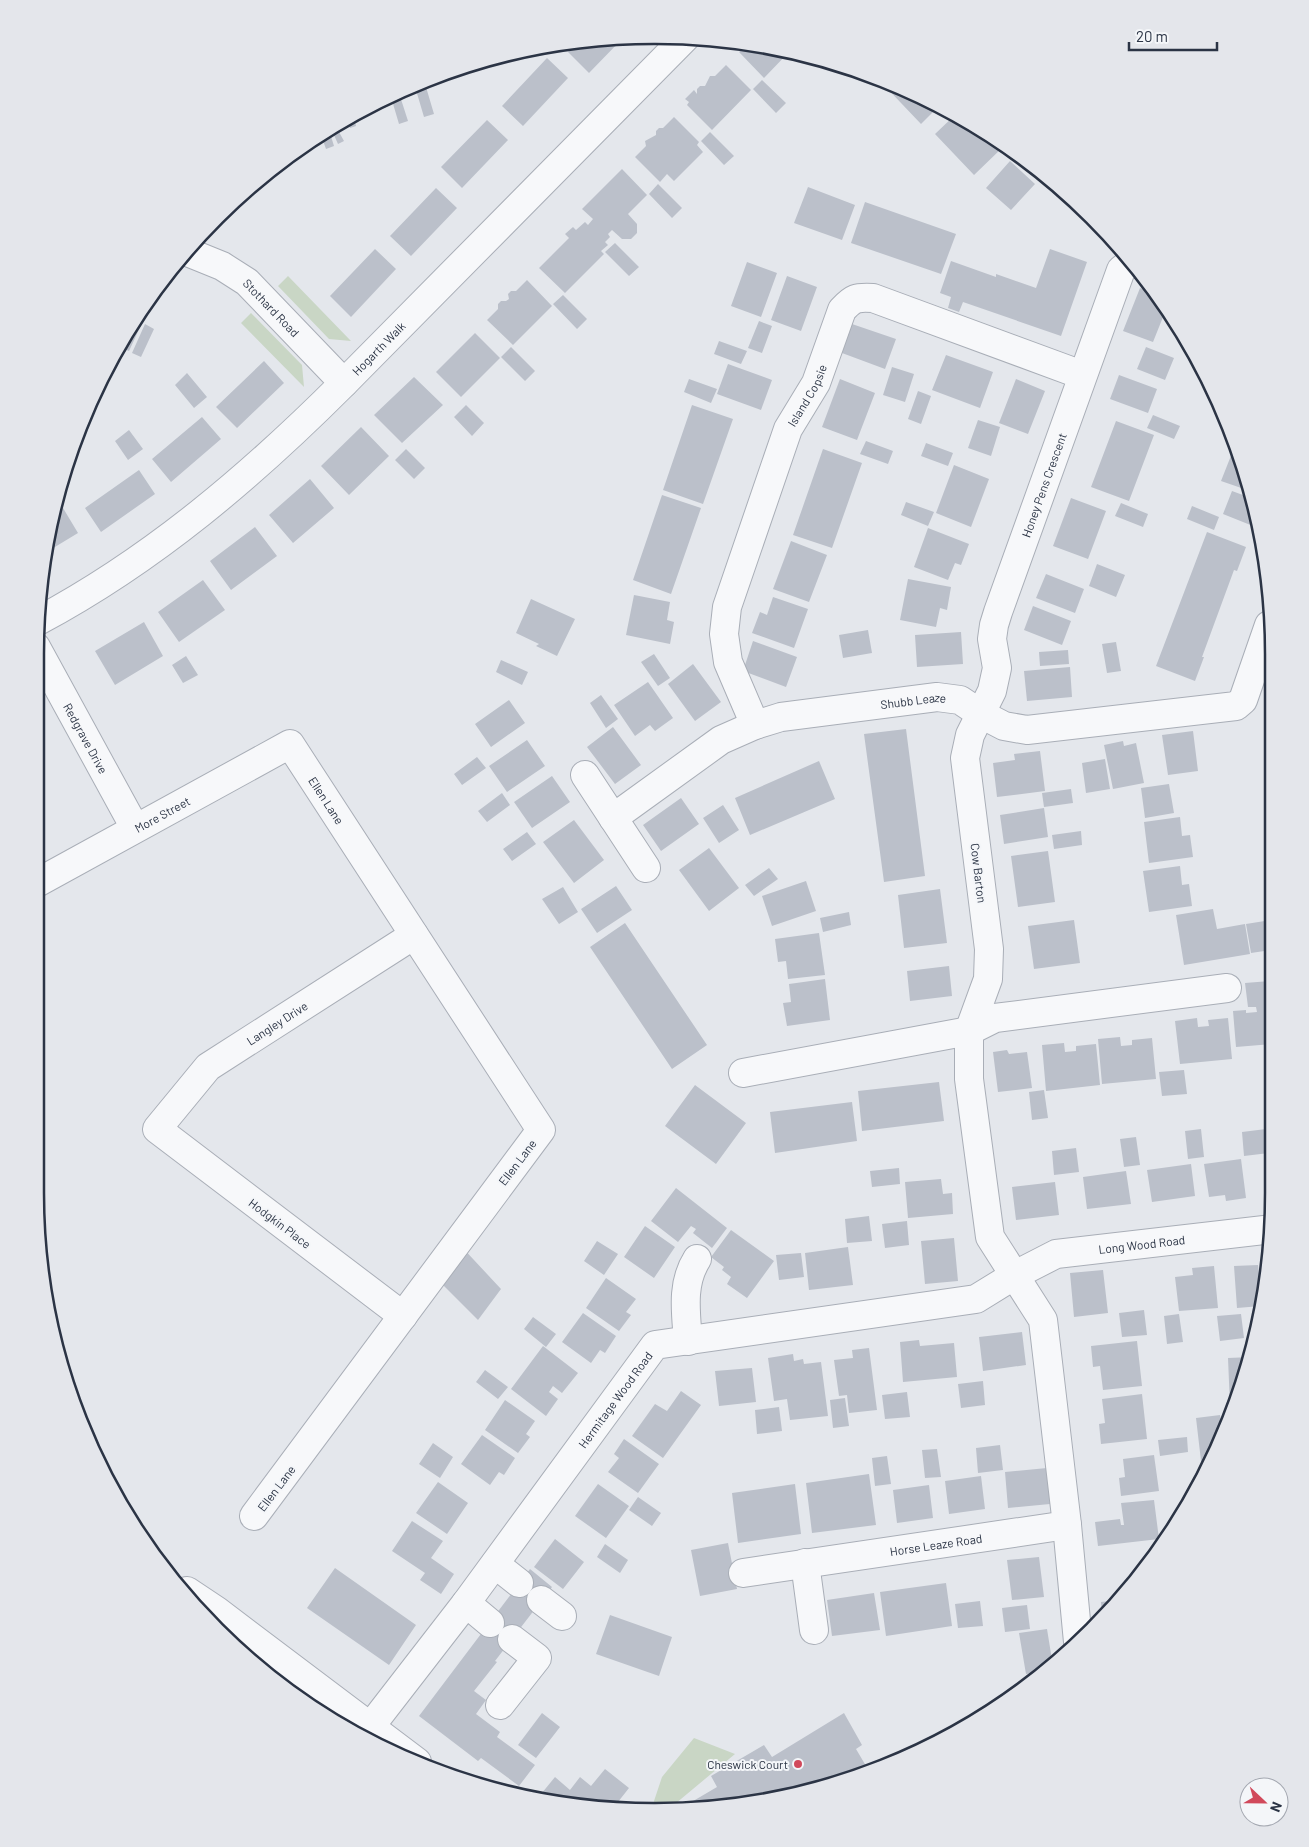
<svg xmlns="http://www.w3.org/2000/svg" width="1309" height="1847" font-family="Barlow,sans-serif">
	<style>
		.green { fill: #c9d6c5 }
		.building { fill: #bbc0ca }
		.lines { fill: none; stroke-linecap: round; stroke-linejoin: round }
		.minor-casing { stroke: #a9aeb7; stroke-width: 30 }
		.minor { stroke: #f7f8fa; stroke-width: 28 }
		.poi-dot { fill: #d1495b; stroke: #f4f6f9; stroke-width: 2 }
		.labels { text-anchor: middle; dominant-baseline: central; stroke-width: 4; stroke-linejoin: round; paint-order: stroke }
		.street-label { font-size: 12px; fill: #2b3445; stroke: #f4f6f9 }
		.poi-label { font-size: 12px; fill: #2b3445; stroke: #f4f6f9; text-anchor: end }
		.rim { fill: none; stroke: #2b3445; stroke-width: 2.5 }
	</style>
	<rect width="100%" height="100%" fill="#e4e7ec"/>
	<path class="green" d="M288 276 351 341 329 339 278 286Z
		M251 313 302 365 304 387 241 323Z
		M694 1738 735 1754 675 1804 677 1807H652L662 1777Z"/>
	<path class="building" d="M622 39 589 73 568 52 580 40Z
		M746 45 784 51 789 52 764 78 739 52Z
		M547 58 568 78 523 126 502 106Z
		M726 65 751 90 712 130 687 105 689 102 685 99 694 90 697 94V89L700 86H705L710 76H715Z
		M762 80 786 103 776 113 753 89Z
		M883 82 929 99 939 106 921 124 882 83Z
		M426 87 434 114 424 117 416 90Z
		M399 93 408 121 399 124 391 97Z
		M353 114 356 126 350 128 346 117Z
		M955 115 994 140 1002 148 974 175 935 134Z
		M674 117 699 142 697 145 703 152 674 181 667 174 660 182 635 157 646 146 645 141 656 135V131L659 128H663Z
		M487 120 508 140 462 188 441 167Z
		M329 130 334 146 326 149 321 135Z
		M339 132 344 141 338 144 334 135Z
		M710 132 734 156 724 165 701 141Z
		M1010 161 1035 184 1011 210 986 188Z
		M622 169 647 195 628 214 637 224V233L631 239H622L612 230 608 234 610 237 605 242 608 245 601 251 604 254 565 293 539 268 569 238 565 234 573 227 576 230 585 222 588 225 593 219 582 209Z
		M658 184 682 208 672 218 649 194Z
		M808 187 855 205 842 240 794 223Z
		M436 188 457 208 411 256 390 236Z
		M865 202 956 234 941 274 851 243Z
		M223 212 221 223 213 222Z
		M615 243 639 267 629 276 605 252Z
		M375 249 396 269 351 317 330 296Z
		M1050 249 1087 262 1061 336 963 302 959 312 948 308 951 297 940 293 951 261 996 277V274L1036 288Z
		M747 262 777 273 761 317 731 306Z
		M787 276 817 287 801 331 771 320Z
		M527 280 552 306 513 345 487 320 498 309V304L501 301H506L509 299 508 294 511 291H516Z
		M1140 288 1151 292 1165 312 1153 342 1123 331Z
		M563 295 587 319 577 329 553 304Z
		M136 320 142 323 129 351 118 346Z
		M759 321 772 326 762 353 748 348Z
		M145 324 154 329 141 357 132 353Z
		M852 324 896 339 885 369 842 353Z
		M475 333 500 358 461 397 436 372Z
		M719 341 747 351 741 364 714 354Z
		M511 347 535 371 525 381 501 357Z
		M1146 347 1174 358 1165 380 1137 369Z
		M946 355 993 372 980 408 932 390Z
		M264 361 284 383 237 428 216 407Z
		M728 364 772 380 761 410 717 394Z
		M892 367 914 374 905 402 883 395Z
		M187 373 207 397 194 408 175 385Z
		M1119 375 1157 389 1148 413 1110 399Z
		M414 377 443 405 402 443 374 415Z
		M689 379 717 389 711 403 684 392Z
		M840 379 875 393 857 440 822 427Z
		M1016 379 1045 391 1028 434 999 423Z
		M918 391 931 396 921 424 908 419Z
		M466 405 484 423 472 436 454 417Z
		M692 405 733 419 703 504 663 490Z
		M1153 415 1180 426 1174 439 1147 428Z
		M202 417 221 439 171 482 152 459Z
		M978 420 1000 427 991 456 968 448Z
		M1116 421 1154 435 1129 501 1091 487Z
		M361 427 389 456 349 495 321 466Z
		M129 430 143 449 128 460 115 441Z
		M866 441 893 451 888 464 860 454Z
		M926 443 953 453 948 466 921 456Z
		M1236 443 1241 456 1250 491 1221 481Z
		M406 449 425 468 414 479 395 460Z
		M823 449 862 463 832 548 793 535Z
		M954 465 989 479 971 527 936 513Z
		M139 470 155 494 101 532 85 508Z
		M310 479 334 508 293 543 269 515Z
		M1232 491 1251 498 1258 528 1223 514Z
		M662 495 701 508 671 594 633 580Z
		M1071 498 1106 511 1088 559 1053 546Z
		M906 502 934 512 928 526 901 515Z
		M1121 503 1148 514 1143 527 1115 516Z
		M1192 506 1219 517 1214 530 1187 519Z
		M63 508 78 533 45 553 47 533 53 514Z
		M255 527 277 556 231 590 210 561Z
		M928 528 969 544 961 565 955 563 948 580 914 567Z
		M1207 532 1246 547 1237 571 1234 570 1202 657H1204L1195 681 1156 666Z
		M791 541 827 555 809 602 773 589Z
		M1097 564 1125 575 1116 597 1089 586Z
		M1046 574 1084 589 1075 613 1036 598Z
		M908 579 951 587 947 610 940 608 936 627 900 620Z
		M203 580 225 610 179 642 158 612Z
		M634 595 670 602 667 620 674 622 670 644 626 635Z
		M773 597 808 609 794 648 752 633 760 612 767 615Z
		M531 599 575 619 557 656 536 646 539 644 516 633Z
		M1033 606 1071 621 1062 645 1024 630Z
		M144 622 163 656 115 685 95 651Z
		M868 630 872 653 843 658 839 635Z
		M961 632 963 664 917 667 915 635Z
		M753 641 797 657 786 687 743 671Z
		M1116 642 1121 671 1107 673 1102 644Z
		M1068 650 1069 664 1040 666 1039 652Z
		M654 654 670 678 658 686 641 662Z
		M186 656 198 675 183 683 172 665Z
		M501 660 528 672 522 685 496 672Z
		M693 664 721 702 695 721 668 684Z
		M1070 667 1072 697 1027 701 1024 671Z
		M648 682 673 718 655 731 650 725 635 736 614 705Z
		M601 695 618 719 606 728 590 703Z
		M509 700 525 723 491 747 475 724Z
		M613 727 641 765 615 784 587 747Z
		M906 729 925 876 884 882 864 734Z
		M1193 731 1198 771 1168 775 1162 735Z
		M527 740 545 766 507 792 489 766Z
		M1123 741 1124 746 1136 743 1144 783 1113 789 1104 745Z
		M1270 750V772H1269L1266 751Z
		M1040 751 1045 791 997 797 993 763 1015 760 1014 754Z
		M477 757 486 768 462 785 454 774Z
		M1105 759 1110 789 1086 793 1082 763Z
		M819 761 835 799 750 835 735 798Z
		M552 776 570 802 532 828 514 802Z
		M1169 784 1174 813 1145 818 1141 788Z
		M1071 789 1073 803 1044 807 1042 793Z
		M502 793 510 805 487 822 478 811Z
		M681 798 699 824 661 851 643 825Z
		M723 805 739 830 719 843 703 818Z
		M1044 808 1048 837 1004 844 1000 815Z
		M1180 817 1182 836 1190 835 1193 857 1149 863 1144 822Z
		M574 820 604 860 574 883 543 842Z
		M1081 831 1082 845 1054 849 1052 835Z
		M527 832 536 844 512 861 503 849Z
		M709 848 739 888 709 911 679 870Z
		M1048 851 1055 902 1018 907 1011 856Z
		M1180 866 1182 885 1189 884 1192 906 1149 912 1143 871Z
		M769 868 778 879 754 896 745 885Z
		M806 881 816 911 772 926 762 896Z
		M616 886 632 910 597 933 581 909Z
		M563 887 578 912 559 924 542 899Z
		M940 889 947 943 904 948 898 895Z
		M1213 909 1217 929 1245 924 1250 954 1184 965 1176 915Z
		M849 912 851 925 823 932 820 918Z
		M1074 920 1080 963 1034 969 1028 926Z
		M1271 920V950L1251 953 1246 924Z
		M625 923 707 1045 672 1069 590 947Z
		M819 933 825 975 788 979 786 961 778 962 775 939Z
		M949 966 952 996 910 1001 907 971Z
		M825 979 830 1020 787 1026 783 1003 791 1002 789 984Z
		M1270 981 1272 1044 1236 1047 1233 1011 1246 1010V1013L1257 1012 1256 1007H1248L1245 983Z
		M1197 1018 1198 1027 1209 1026 1208 1020 1228 1018 1232 1059 1180 1064 1175 1021Z
		M1120 1037 1121 1046 1132 1045V1040L1152 1038 1156 1079 1102 1084 1098 1039Z
		M1064 1043 1065 1052 1076 1051V1046L1096 1044 1100 1085 1046 1091 1042 1045Z
		M1007 1050 1009 1054 1027 1052 1032 1088 998 1092 993 1052Z
		M1184 1070 1187 1094 1162 1096 1159 1072Z
		M939 1082 944 1121 862 1131 858 1091Z
		M695 1085 746 1123 716 1164 665 1126Z
		M1044 1090 1048 1118 1032 1120 1029 1092Z
		M852 1102 857 1141 775 1153 770 1112Z
		M1201 1129 1204 1157 1188 1159 1185 1131Z
		M1266 1129 1269 1153 1244 1156 1242 1132Z
		M1136 1137 1140 1165 1124 1167 1120 1139Z
		M1076 1148 1079 1172 1054 1175 1052 1151Z
		M1241 1159 1246 1198 1226 1201 1225 1195 1209 1197 1204 1164Z
		M1191 1164 1195 1196 1152 1202 1147 1170Z
		M899 1168 900 1184 872 1187 870 1171Z
		M1126 1171 1131 1204 1087 1209 1083 1177Z
		M941 1179 943 1194 952 1193 953 1214 908 1218 905 1182Z
		M1055 1182 1059 1215 1016 1220 1012 1187Z
		M676 1188 727 1228 712 1248 693 1233 696 1229 691 1226 678 1242 651 1221Z
		M869 1216 872 1241 847 1243 845 1219Z
		M907 1221 909 1245 885 1248 882 1224Z
		M645 1226 675 1247 654 1278 624 1257Z
		M731 1230 774 1261 747 1298 727 1284 731 1277 722 1270 724 1267 711 1257Z
		M954 1238 958 1281 925 1284 921 1241Z
		M597 1241 618 1254 604 1275 584 1261Z
		M460 1245 501 1289 478 1320 433 1275Z
		M848 1247 853 1285 809 1290 805 1253Z
		M801 1253 804 1277 779 1280 776 1255Z
		M1258 1265 1259 1274H1266L1261 1306 1237 1308 1234 1266Z
		M1214 1266 1218 1308 1179 1311 1175 1277 1193 1275 1192 1268Z
		M1103 1270 1108 1313 1074 1317 1070 1273Z
		M606 1278 636 1299 626 1312 631 1315 619 1331 586 1308Z
		M1144 1310 1147 1335 1122 1337 1119 1313Z
		M583 1313 616 1336 605 1353 600 1350 591 1363 562 1342Z
		M1179 1314 1183 1342 1167 1344 1164 1316Z
		M1241 1314 1244 1338 1220 1341 1217 1316Z
		M533 1317 556 1334 546 1347 524 1329Z
		M1022 1332 1026 1365 983 1371 979 1337Z
		M919 1340 920 1346 954 1343 957 1377 903 1382 900 1342Z
		M1137 1341 1142 1386 1103 1390 1100 1366 1093 1367 1091 1346Z
		M543 1346 578 1373 562 1393 553 1386 549 1392 558 1399 546 1416 511 1389Z
		M869 1348 877 1410 849 1413 847 1395 839 1396 834 1360 853 1358 852 1350Z
		M793 1354 794 1361 803 1359 804 1364 821 1362 828 1416 790 1420 787 1399 774 1401 768 1358Z
		M1251 1357 1233 1406H1230L1228 1358Z
		M752 1368 756 1402 719 1406 715 1371Z
		M485 1370 508 1387 498 1399 476 1382Z
		M983 1381 985 1405 961 1408 958 1384Z
		M681 1391 701 1405 663 1458 632 1436 655 1404 667 1411Z
		M907 1392 910 1417 885 1419 882 1395Z
		M1142 1394 1147 1439 1101 1444 1099 1424 1105 1423 1102 1399Z
		M845 1398 849 1426 833 1428 830 1400Z
		M505 1400 535 1421 526 1434 530 1437 518 1453 485 1430Z
		M779 1407 782 1431 757 1434 755 1410Z
		M1220 1415 1223 1433 1220 1440 1216 1441 1218 1446 1210 1467 1203 1478 1196 1418Z
		M482 1435 515 1458 504 1475 499 1472 490 1485 461 1464Z
		M1187 1437 1188 1452 1160 1456 1158 1440Z
		M624 1439 659 1464 638 1493 608 1472 619 1458 614 1454Z
		M433 1443 453 1457 440 1478 419 1464Z
		M1000 1445 1003 1470 978 1473 976 1448Z
		M937 1449 941 1477 925 1478 922 1450Z
		M1154 1455 1159 1491 1121 1496 1119 1478 1125 1477 1123 1459Z
		M887 1456 891 1484 875 1486 872 1458Z
		M1047 1468 1050 1504 1008 1508 1005 1472Z
		M869 1474 876 1525 812 1533 806 1483Z
		M981 1476 985 1509 949 1514 945 1481Z
		M438 1482 468 1503 447 1534 416 1513Z
		M598 1484 629 1506 606 1538 575 1516Z
		M795 1484 801 1534 738 1543 732 1493Z
		M929 1485 933 1518 897 1523 893 1490Z
		M638 1497 661 1513 652 1526 629 1510Z
		M1154 1500 1159 1539 1098 1546 1095 1522 1120 1519 1121 1525H1124L1121 1503Z
		M412 1521 443 1541 431 1558 454 1574 441 1594 420 1580 425 1573 392 1551Z
		M555 1539 584 1562 563 1589 534 1567Z
		M728 1543 737 1589 700 1596 691 1550Z
		M605 1544 628 1560 620 1573 597 1557Z
		M1039 1557 1044 1597 1012 1600 1007 1560Z
		M335 1568 416 1625 389 1665 307 1608Z
		M530 1569 552 1587 495 1661 497 1662 474 1691 486 1700 476 1714 500 1732 497 1737 535 1765 519 1786 481 1758 478 1761 419 1716Z
		M946 1583 952 1626 886 1636 880 1592Z
		M874 1593 880 1630 832 1636 827 1600Z
		M1117 1600 1111 1607 1102 1616 1101 1602Z
		M980 1601 983 1626 958 1628 955 1604Z
		M1027 1605 1030 1629 1005 1632 1002 1608Z
		M610 1615 672 1637 659 1676 596 1654Z
		M1047 1629 1053 1666 1047 1671 1026 1674 1019 1633Z
		M542 1713 560 1727 536 1758 518 1745Z
		M844 1713 862 1745 856 1749 869 1771 735 1807H683L717 1787 711 1776 764 1745 772 1757Z
		M605 1769 629 1788 614 1807H573L537 1799 555 1777 570 1790 580 1777 591 1786Z"/>
	<g class="lines">
		<g class="minor-casing">
			<g id="minor">
				<path id="s1" d="M185 251 222 266 247 282 344 383"/>
				<path id="s2" d="M38 621C154 559 252 475 344 383L686 37"/>
				<path id="s3" d="M36 647 135 828"/>
				<path id="s4" d="M755 725 728 662 724 634 727 607 788 429 816 383 842 310C853 298 856 297 873 298L1082 375"/>
				<path d="M585 775 646 868"/>
				<path id="s5" d="M613 818 721 740 755 725 781 717 937 697 960 700 981 714 1004 726 1027 730 1236 706 1243 700 1269 625"/>
				<path id="s6" d="M35 884 290 744 541 1130 254 1516"/>
				<path d="M743 1073 969 1031 995 1018 1227 988"/>
				<path id="s7" d="M403 1316 157 1129 208 1067 414 935"/>
				<path d="M688 1341C686 1313 681 1284 697 1259"/>
				<path d="M805 1563 814 1630"/>
				<path d="M495 1564 519 1583"/>
				<path id="s8" d="M743 1573 1067 1525"/>
				<path d="M187 1591 217 1611 417 1762"/>
				<path d="M541 1600 562 1616"/>
				<path d="M466 1603 490 1623"/>
				<path id="s9" d="M1078 1642 1067 1525 1043 1320 990 1237 969 1079V1031L988 979 989 949 965 758 970 735 992 691 997 668 992 639 994 625 998 612 1121 270 1131 262"/>
				<path d="M500 1705 537 1658 512 1639"/>
				<path id="s10" d="M370 1727 466 1603 655 1345 976 1299 1015 1275 1056 1254 1273 1229"/>
			</g>
		</g>
		<use href="#minor" class="minor"/>
	</g>
	<circle class="poi-dot" cx="798" cy="1764" r="5"/>
	<g class="labels">
		<g class="street-label">
			<text stroke="none"><textPath href="#s1" startOffset="105">Stothard Road</textPath></text>
			<text stroke="none"><textPath href="#s2" startOffset="438">Hogarth Walk</textPath></text>
			<text stroke="none"><textPath href="#s4" startOffset="351">Island Copsie</textPath></text>
			<text stroke="none"><textPath href="#s9" startOffset="1196">Honey Pens Crescent</textPath></text>
			<text stroke="none"><textPath href="#s5" startOffset="331">Shubb Leaze</textPath></text>
			<text stroke="none"><textPath href="#s3" startOffset="104">Redgrave Drive</textPath></text>
			<text stroke="none"><textPath href="#s6" startOffset="358">Ellen Lane</textPath></text>
			<text stroke="none"><textPath href="#s6" startOffset="145">More Street</textPath></text>
			<text transform="translate(979 873) rotate(83)">Cow Barton</text>
			<text stroke="none"><textPath href="#s7" startOffset="471">Langley Drive</textPath></text>
			<text transform="translate(517 1162) rotate(-53)">Ellen Lane</text>
			<text transform="translate(280 1223) rotate(37)">Hodgkin Place</text>
			<text stroke="none"><textPath href="#s10" startOffset="979">Long Wood Road</textPath></text>
			<text stroke="none"><textPath href="#s10" startOffset="409">Hermitage Wood Road</textPath></text>
			<text transform="translate(276 1488) rotate(-53)">Ellen Lane</text>
			<text stroke="none"><textPath href="#s8" startOffset="195">Horse Leaze Road</textPath></text>
		</g>
		<g class="poi-label">
			<text x="788" y="1764">Cheswick Court</text>
		</g>
	</g>
	<path d="M0 0H1309V1847H0ZM654 44H655A610 610 0 0 1 1265 654V1193A610 610 0 0 1 655 1803H654A610 610 0 0 1 44 1193V654A610 610 0 0 1 654 44Z" fill="#e4e6eb" fill-rule="evenodd"/>
	<path class="rim" d="M654 44H655A610 610 0 0 1 1265 654V1193A610 610 0 0 1 655 1803H654A610 610 0 0 1 44 1193V654A610 610 0 0 1 654 44Z"/>
	<g transform="translate(1264 1802) rotate(112)"><circle r="24" fill="#f4f6f9" stroke="#a4a8b1"/>
	<path d="M0-4L9 19L0 12L-9 19Z" fill="#d1495b"/>
	<text y="-8" font-size="14" font-weight="bold" text-anchor="middle" fill="#2b3445">N</text>
	</g>
	<path d="M1129 42v8h88v-8" fill="none" stroke="#2b3445" stroke-width="2.5"/>
	<text x="1136" y="42" font-size="15" fill="#2b3445" stroke="#f4f6f9" stroke-width="4" paint-order="stroke">20 m</text>
</svg>
